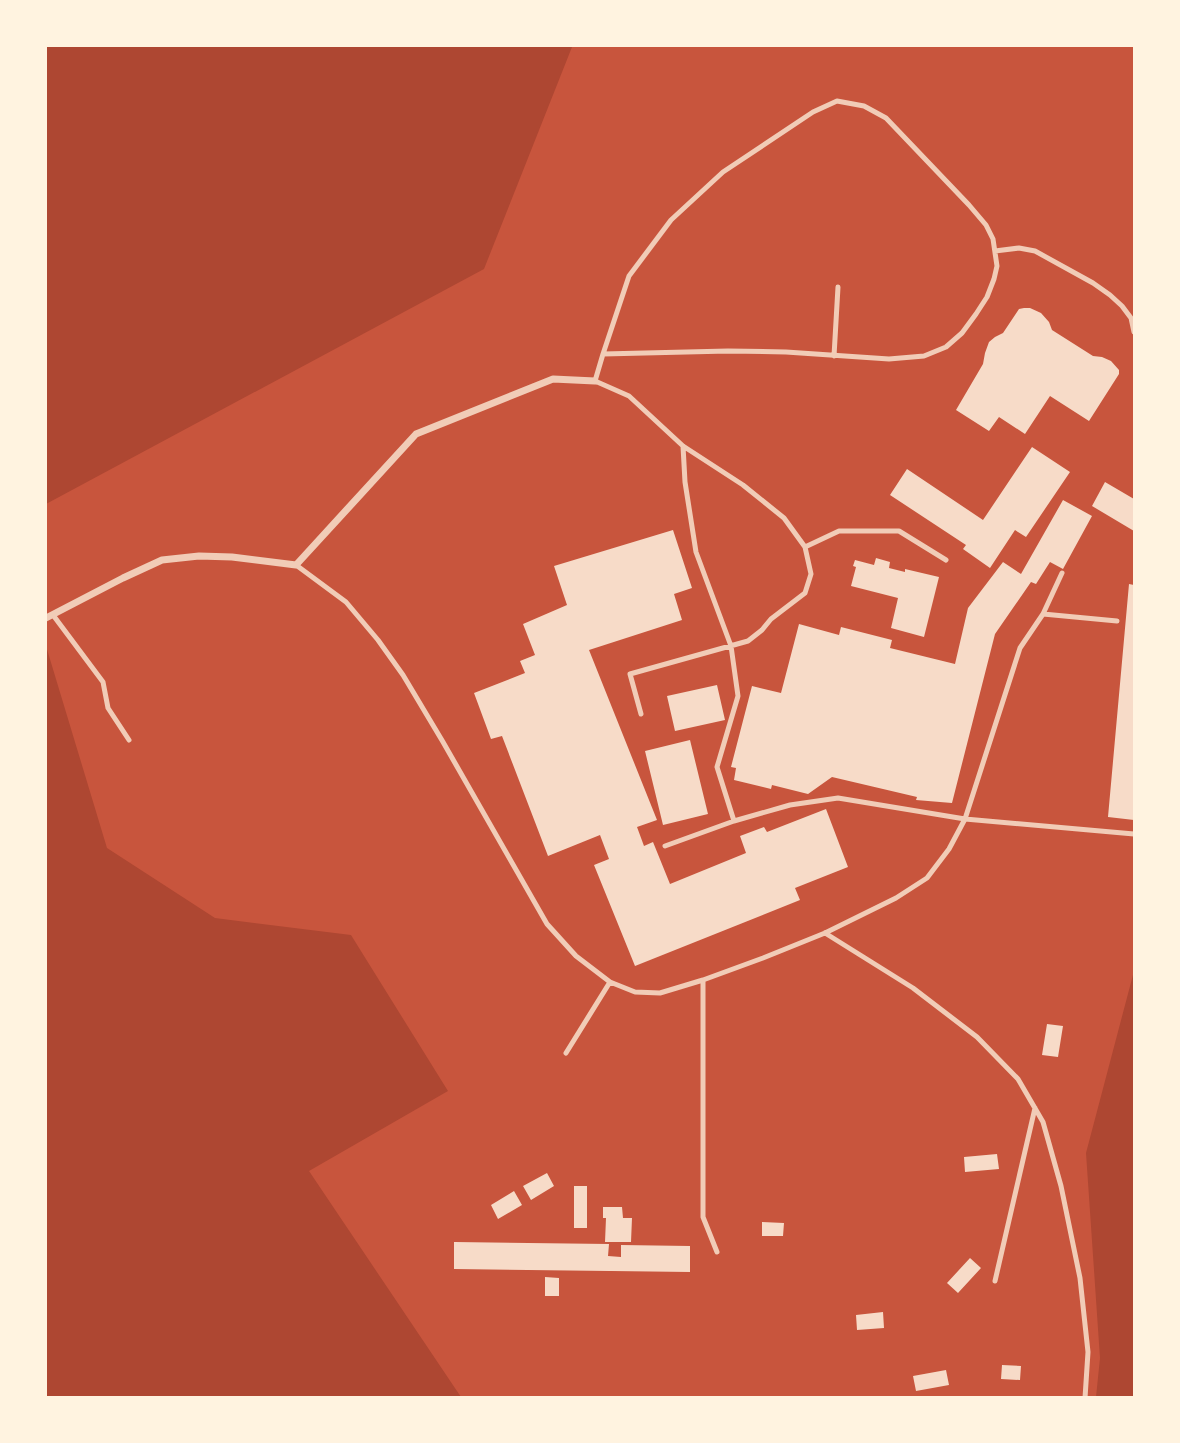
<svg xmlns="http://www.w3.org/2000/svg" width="1180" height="1443" font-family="'Source Serif 4',serif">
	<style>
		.green { fill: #ae4732 }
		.building { fill: #f7dbc8 }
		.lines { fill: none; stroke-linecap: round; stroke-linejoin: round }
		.service { stroke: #f1ccb7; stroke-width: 5 }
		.minor { stroke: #f1ccb7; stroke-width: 7 }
	</style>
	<rect width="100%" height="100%" fill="#c8553d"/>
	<path class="green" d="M46 46H575L572 47 484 269 46 504Z
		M46 646 107 848 215 918 351 935 448 1091 309 1171 461 1397H46Z
		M1134 971V1397H1096L1100 1358 1086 1153Z"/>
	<path class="building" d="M1024 308H1030L1041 313 1049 322 1052 330 1093 356 1102 357 1111 361 1119 370V374L1089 421 1050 396 1025 434 999 417 989 431 956 410 983 364 985 353 989 342 995 337 1003 333 1019 309Z
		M1032 447 1070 472 1026 537 1015 530 990 568 963 549 966 545 890 495 907 469 983 520Z
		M1105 482 1134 499V531L1092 506Z
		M1063 500 1092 516 1063 569 1050 562 1036 584 1031 582 995 634 952 803 916 800 917 797 832 777 808 794 772 785 771 789 734 780 736 768 731 767 752 686 781 693 799 624 839 635 841 627 892 640 890 648 955 664 968 608 1003 562 1021 574Z
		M673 530 692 588 674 594 682 620 589 650 657 820 637 827 644 846 653 842 670 884 746 853 740 836 764 827 767 832 826 809 848 867 795 888 800 900 635 966 594 865 609 859 600 835 548 856 502 736 491 739 474 693 525 673 520 661 535 655 523 624 567 605 554 566Z
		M876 558 890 562 889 568 905 572V569L939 577 924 637 891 628 898 598 851 586 856 567 853 566 855 560 874 565Z
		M1129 584 1134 585V820L1108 817Z
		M717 685 725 720 675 731 667 696Z
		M690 740 708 814 663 825 645 751Z
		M1047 1024 1063 1026 1058 1057 1042 1055Z
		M997 1154 999 1169 965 1172 964 1157Z
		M547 1173 554 1186 531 1200 523 1186Z
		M574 1186H587V1228H574Z
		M514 1191 522 1205 498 1219 491 1205Z
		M603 1207H622L623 1218H632L631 1242H605L606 1218H603Z
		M762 1222 784 1223 783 1236H762Z
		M454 1242 609 1244 608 1256 621 1257V1245L690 1246V1272L454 1269Z
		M970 1258 981 1268 958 1293 947 1283Z
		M545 1277 559 1278V1296H545Z
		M883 1312 884 1328 857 1330 856 1315Z
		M1002 1365 1021 1366 1020 1380 1001 1379Z
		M946 1370 949 1385 916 1391 913 1376Z"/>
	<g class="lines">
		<path class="service" d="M995 251 1019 248 1035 251 1093 283 1110 295 1122 306 1131 318 1134 332
			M603 354 728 351 786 352 889 359 924 356 946 347 962 333 976 314 987 297 994 279 997 266 993 239 986 225 969 205 886 118 864 106 837 101 813 112 723 172 671 220 629 276 603 354 595 381 629 396 683 446 743 485 784 518 805 547 811 574 805 593 771 619 762 630 748 641 630 674 641 714
			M834 356 838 287
			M683 446 685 482 696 552 731 646 738 696 717 767 734 821 790 805 838 798 965 819 1134 834
			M805 547 839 531H899L946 560
			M296 565 346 602 378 640 403 675 443 742 547 924 576 956 610 982 635 992 660 993 703 980 763 958 825 933 896 898 927 878 949 849 965 819 1020 648 1043 614 1117 621
			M1043 614 1062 573
			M53 615 103 682 108 708 129 740
			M665 846 734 821
			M825 933 913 988 977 1037 1018 1079 1043 1122 1061 1186 1080 1278 1088 1352 1085 1398
			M703 980V1217L717 1252
			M566 1053 610 982
			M995 1281 1035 1108"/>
		<path class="minor" d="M46 618 123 578 162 560 199 556 232 557 296 565 416 434 553 379 595 381"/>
	</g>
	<rect width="1180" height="1443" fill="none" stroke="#fff3e0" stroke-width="94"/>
</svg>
